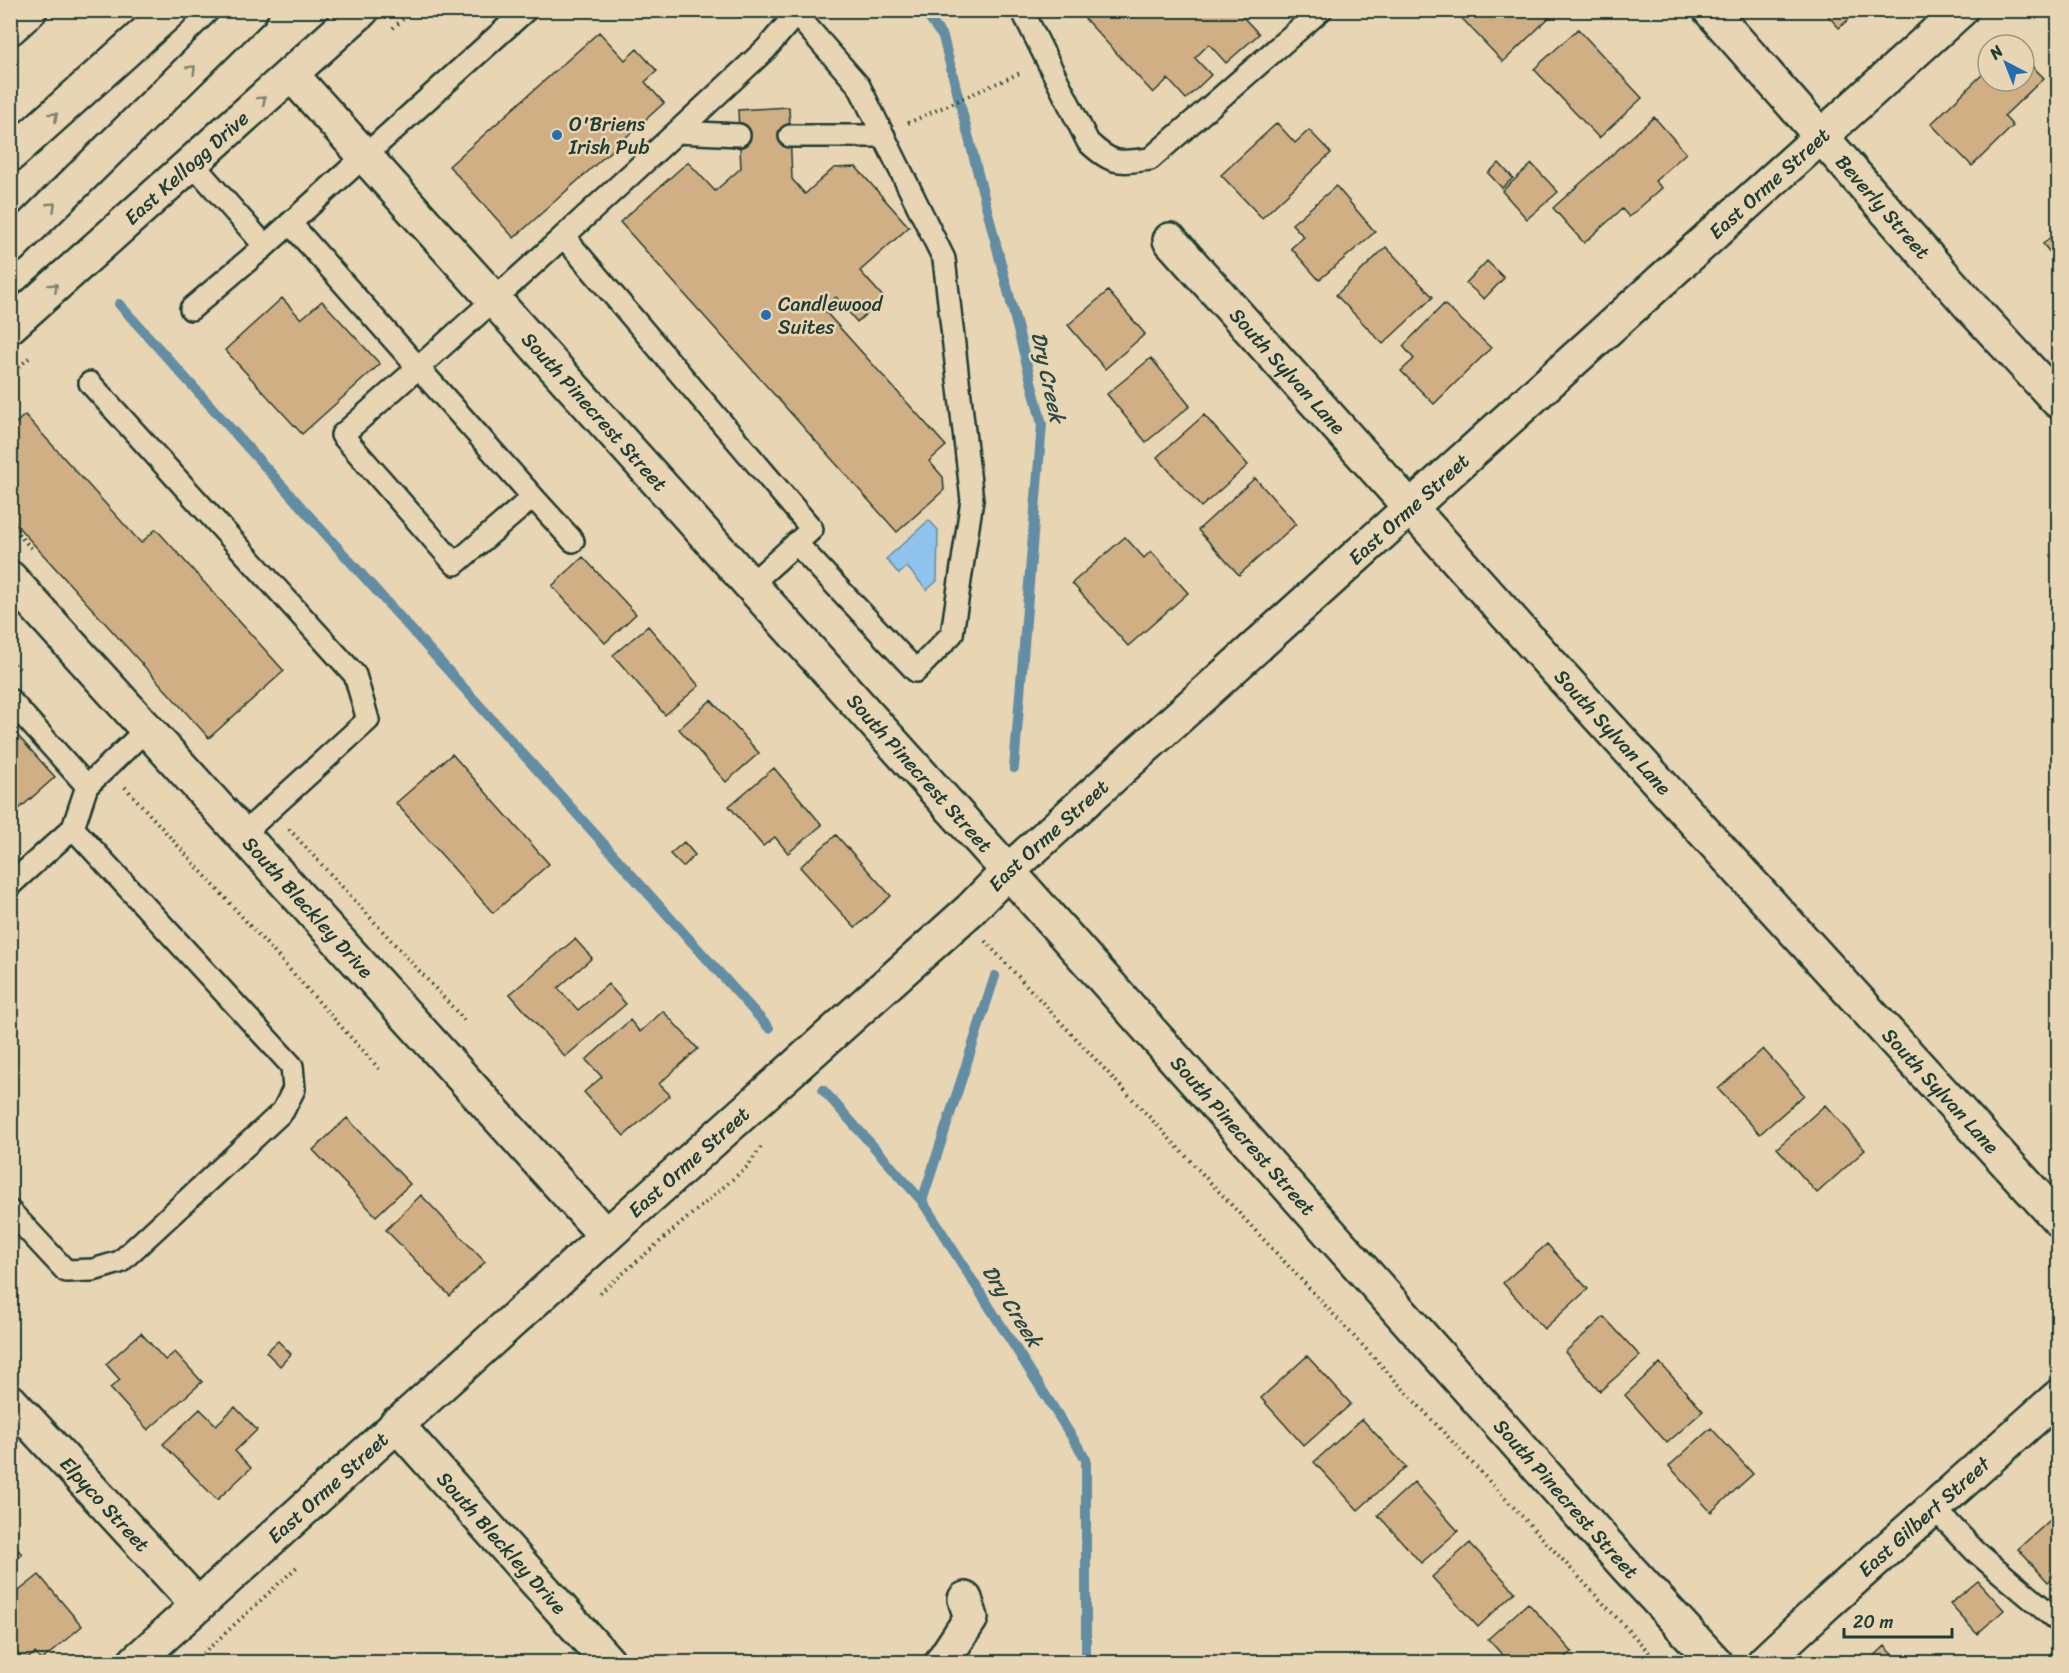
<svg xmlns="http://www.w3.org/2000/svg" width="2069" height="1673" font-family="Sriracha,sans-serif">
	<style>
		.water { fill: #8fc2ec; stroke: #628da2; stroke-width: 1.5 }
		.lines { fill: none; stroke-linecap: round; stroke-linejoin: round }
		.stream { stroke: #628da2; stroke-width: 10 }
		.building { fill: #d1af84; stroke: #1f3d34; stroke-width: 1.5 }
		.lane-casing { stroke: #1f3d34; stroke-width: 26 }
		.street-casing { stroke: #1f3d34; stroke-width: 38 }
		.secondary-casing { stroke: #1f3d34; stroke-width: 38 }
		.highway-casing { stroke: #1f3d34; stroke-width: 38 }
		.path { stroke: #1f3d34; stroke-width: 4; stroke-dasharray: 1.5 4.5; stroke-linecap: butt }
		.lane { stroke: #e8d5b3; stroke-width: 21 }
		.street { stroke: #e8d5b3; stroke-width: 33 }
		.secondary { stroke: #e8d5b3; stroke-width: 33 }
		.highway { stroke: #e8d5b3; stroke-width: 33 }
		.oneway { stroke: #79816d }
		.poi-dot { fill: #1f6fb2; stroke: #e8d5b3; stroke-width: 2 }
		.labels { text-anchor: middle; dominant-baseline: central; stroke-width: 5; stroke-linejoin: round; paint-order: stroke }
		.poi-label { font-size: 20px; fill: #1f3d34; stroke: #e8d5b3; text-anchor: start }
		.street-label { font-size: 20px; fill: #1f3d34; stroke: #e8d5b3 }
		.water-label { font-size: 21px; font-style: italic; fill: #2a4a46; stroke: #e8d5b3 }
	</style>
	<rect width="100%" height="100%" fill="#e8d5b3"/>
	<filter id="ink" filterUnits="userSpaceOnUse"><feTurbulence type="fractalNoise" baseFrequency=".0167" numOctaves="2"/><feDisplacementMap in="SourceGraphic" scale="12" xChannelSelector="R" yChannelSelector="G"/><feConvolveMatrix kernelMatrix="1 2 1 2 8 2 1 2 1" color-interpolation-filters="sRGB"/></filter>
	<g filter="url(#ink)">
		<path class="water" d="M929 520 938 530 937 581 927 590 907 567 899 574 886 559Z"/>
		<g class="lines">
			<path class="stream" d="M923 10 943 37 1042 424 1014 768
				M119 304 769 1028
				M823 1090 922 1201 1086 1459V1662
				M922 1201 995 976"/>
		</g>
		<path class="building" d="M1077 10H1246L1241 15 1259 34 1226 63 1209 44 1195 58 1211 75 1186 99 1168 79 1153 93Z
			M1454 10H1557L1503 62Z
			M1823 10H1859L1839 28Z
			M1578 29 1642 98 1599 138 1534 69Z
			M599 32 625 60 637 49 657 71 645 82 664 103 514 238 449 166Z
			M2024 58 2044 78 2004 116 2013 126 1972 166 1931 124 1988 69V81H2024Z
			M789 107 792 179 805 194 834 168 856 167 909 227 860 271 884 298 857 322 836 297 823 309 946 446 929 461 943 477 944 490 897 532 620 222 688 162 715 191 741 168 738 110Z
			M1654 117 1686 153 1655 181 1662 188 1629 217 1622 209 1584 243 1553 208Z
			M1277 123 1295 143 1309 130 1331 153 1262 218 1221 175Z
			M1499 163 1513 178 1502 188 1488 173Z
			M1532 164 1558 192 1527 219 1502 191Z
			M1336 186 1375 232 1319 280 1291 248 1304 237 1292 224Z
			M2058 230V262L2043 244Z
			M1386 247 1433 297 1383 344 1336 295Z
			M1487 261 1504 278 1484 299 1466 283Z
			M1108 291 1145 334 1105 369 1068 325Z
			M282 298 301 319 322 301 380 364 302 434 225 350Z
			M1444 304 1491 348 1434 404 1401 371 1414 359 1403 346Z
			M1151 358 1190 406 1146 442 1107 394Z
			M25 415 141 543 156 529 284 671 209 738 10 518V428Z
			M1204 415 1248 465 1201 507 1157 457Z
			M1255 478 1296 524 1239 575 1198 530Z
			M1125 537 1144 558 1151 551 1188 593 1128 646 1072 583Z
			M583 557 636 614 605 643 552 586Z
			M648 626 699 686 665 715 613 655Z
			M711 700 759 753 726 782 679 729Z
			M10 727 55 777 10 817Z
			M452 754 549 864 493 913 396 803Z
			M774 768 822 825 788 853 775 837 763 846 729 806Z
			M836 835 891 896 855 928 800 867Z
			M684 842 695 855 683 867 670 854Z
			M575 939 592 958 558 988 578 1010 608 984 626 1004 565 1057 510 994Z
			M663 1011 698 1049 659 1084 670 1095 624 1136 584 1092 602 1077 586 1060 630 1020 640 1032Z
			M1763 1049 1804 1095 1760 1134 1718 1089Z
			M1825 1105 1865 1150 1817 1193 1777 1148Z
			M347 1118 410 1184 376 1216 313 1150Z
			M421 1195 485 1262 450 1296 386 1230Z
			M1547 1244 1588 1289 1544 1329 1503 1283Z
			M1604 1317 1640 1356 1600 1391 1565 1352Z
			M141 1333 165 1360 175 1352 202 1382 148 1430 110 1388 120 1380 106 1364Z
			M278 1341 291 1354 280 1366 266 1352Z
			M1307 1356 1351 1404 1304 1446 1261 1398Z
			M1660 1363 1703 1411 1667 1443 1625 1395Z
			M235 1407 257 1430 235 1451 251 1468 217 1500 163 1444 200 1409 216 1425Z
			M1362 1419 1406 1467 1358 1510 1314 1462Z
			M1711 1428 1753 1474 1711 1512 1669 1466Z
			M1414 1482 1458 1531 1421 1563 1378 1515Z
			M2058 1513V1573L2048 1582 2018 1549Z
			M10 1542 22 1554 10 1564Z
			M1470 1543 1515 1592 1478 1627 1432 1577Z
			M39 1575 82 1626 41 1661 35 1653 23 1662H10V1598Z
			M1978 1581 2004 1610 1977 1634 1950 1604Z
			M1528 1603 1572 1652 1560 1662H1509L1488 1639Z
			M1885 1646 1900 1662H1868Z"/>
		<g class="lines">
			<g class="lane-casing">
				<path id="lane" d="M1022 10 1088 142C1112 165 1119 163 1150 159L1321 10
					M677 132 739 135
					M790 136H884
					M290 223 533 497 455 564 342 435C486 309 626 180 766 49L796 14 794 10
					M564 237 812 529 750 585
					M265 246 526 10
					M191 309 265 246 192 163
					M90 383 355 675 368 720 243 834
					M533 497 573 541
					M796 543 916 671 952 634 972 500 944 259 859 86 796 14
					M10 700 87 786 147 729
					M73 828 87 786
					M10 885 73 828 292 1066 294 1089 283 1111 120 1262 93 1270 66 1271 10 1211
					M1934 1508 1975 1551 2058 1621"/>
			</g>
			<g class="street-casing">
				<g id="street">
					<path id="s1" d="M1710 10 1972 308 2058 401"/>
					<path id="s2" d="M291 74 1008 871 1626 1566 1715 1662"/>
					<path id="s3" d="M1170 240 1558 672 2058 1219"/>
					<path id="s4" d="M10 578 606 1236"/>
					<path id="s5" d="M10 1401 198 1605"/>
					<path id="s6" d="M396 1424 608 1662"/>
					<path id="s7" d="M135 1662 606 1236 970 910 1008 871 1961 10"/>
					<path d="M942 1662 971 1618 965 1599"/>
					<path id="s8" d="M1764 1662 1827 1603 2058 1397"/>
				</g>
			</g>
			<g class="secondary-casing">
				<g id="secondary">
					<path id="s9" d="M10 326 362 10"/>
				</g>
			</g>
			<g class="highway-casing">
				<path id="highway" d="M10 28 30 10
					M10 155 171 10
					M10 247 251 10"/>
			</g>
			<path class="path" d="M393 28 413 10
				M908 123 1022 72
				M10 375 30 357
				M10 525 32 549
				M10 659 22 672
				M125 787 382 1072
				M289 829 467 1023
				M985 941 1658 1662
				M600 1293 748 1166 761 1147
				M194 1662 299 1565"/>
			<use href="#lane" class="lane"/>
			<use href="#street" class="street"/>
			<use href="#secondary" class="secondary"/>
			<use href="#highway" class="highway"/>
		</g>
		<defs><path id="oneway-chevron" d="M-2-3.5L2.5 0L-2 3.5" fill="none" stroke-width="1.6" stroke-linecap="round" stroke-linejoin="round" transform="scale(1.5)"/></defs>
		<g class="oneway">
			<use href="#oneway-chevron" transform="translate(192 69) rotate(-45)"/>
			<use href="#oneway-chevron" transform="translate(262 100) rotate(-42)"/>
			<use href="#oneway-chevron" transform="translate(54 116) rotate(-42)"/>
			<use href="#oneway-chevron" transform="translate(52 206) rotate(-44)"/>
			<use href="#oneway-chevron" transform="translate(54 287) rotate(-42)"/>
		</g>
	</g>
	<g class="poi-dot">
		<circle cx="557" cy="135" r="6"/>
		<circle cx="766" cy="315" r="6"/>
	</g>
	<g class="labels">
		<g class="poi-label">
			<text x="569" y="124">O'Briens<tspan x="569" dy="23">Irish Pub</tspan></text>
			<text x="778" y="304">Candlewood<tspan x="778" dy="23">Suites</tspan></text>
		</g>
		<g class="street-label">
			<text stroke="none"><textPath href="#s9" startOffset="237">East Kellogg Drive</textPath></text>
			<text stroke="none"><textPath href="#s7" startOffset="2204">East Orme Street</textPath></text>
			<text stroke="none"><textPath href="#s1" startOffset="262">Beverly Street</textPath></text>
			<text stroke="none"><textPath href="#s3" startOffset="176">South Sylvan Lane</textPath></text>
			<text stroke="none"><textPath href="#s2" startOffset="454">South Pinecrest Street</textPath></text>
			<text stroke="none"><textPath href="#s7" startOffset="1718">East Orme Street</textPath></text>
			<text stroke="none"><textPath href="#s3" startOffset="662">South Sylvan Lane</textPath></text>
			<text stroke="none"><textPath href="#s2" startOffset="940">South Pinecrest Street</textPath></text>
			<text stroke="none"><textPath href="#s7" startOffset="1232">East Orme Street</textPath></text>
			<text stroke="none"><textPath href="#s4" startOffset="444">South Bleckley Drive</textPath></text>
			<text stroke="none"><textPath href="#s3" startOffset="1148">South Sylvan Lane</textPath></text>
			<text stroke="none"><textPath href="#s2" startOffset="1426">South Pinecrest Street</textPath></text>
			<text stroke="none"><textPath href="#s7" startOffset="746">East Orme Street</textPath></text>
			<text stroke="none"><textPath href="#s7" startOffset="260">East Orme Street</textPath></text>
			<text stroke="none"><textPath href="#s2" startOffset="1912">South Pinecrest Street</textPath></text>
			<text stroke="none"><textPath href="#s5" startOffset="140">Elpyco Street</textPath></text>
			<text stroke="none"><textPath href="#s8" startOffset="216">East Gilbert Street</textPath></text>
			<text stroke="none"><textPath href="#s6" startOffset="159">South Bleckley Drive</textPath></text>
		</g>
		<g class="water-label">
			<text transform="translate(1048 377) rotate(78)">Dry Creek</text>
			<text transform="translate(1012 1306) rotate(58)">Dry Creek</text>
		</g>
	</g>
	<rect width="2069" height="1673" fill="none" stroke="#e8d5b3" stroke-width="36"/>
	<rect x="18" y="18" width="2033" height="1637" fill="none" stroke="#1f3d34" stroke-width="2" filter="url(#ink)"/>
	<g transform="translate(2006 63) rotate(318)"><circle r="28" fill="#e8d5b3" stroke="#989880" stroke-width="1.5"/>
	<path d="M0-4.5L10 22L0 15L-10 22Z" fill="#1f6fb2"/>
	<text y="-9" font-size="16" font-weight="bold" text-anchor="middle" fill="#1f3d34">N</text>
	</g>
	<path d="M1844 1628v9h108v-9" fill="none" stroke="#1f3d34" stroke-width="3"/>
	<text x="1853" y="1628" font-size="18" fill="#1f3d34" stroke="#e8d5b3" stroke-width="4.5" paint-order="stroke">20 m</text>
</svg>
